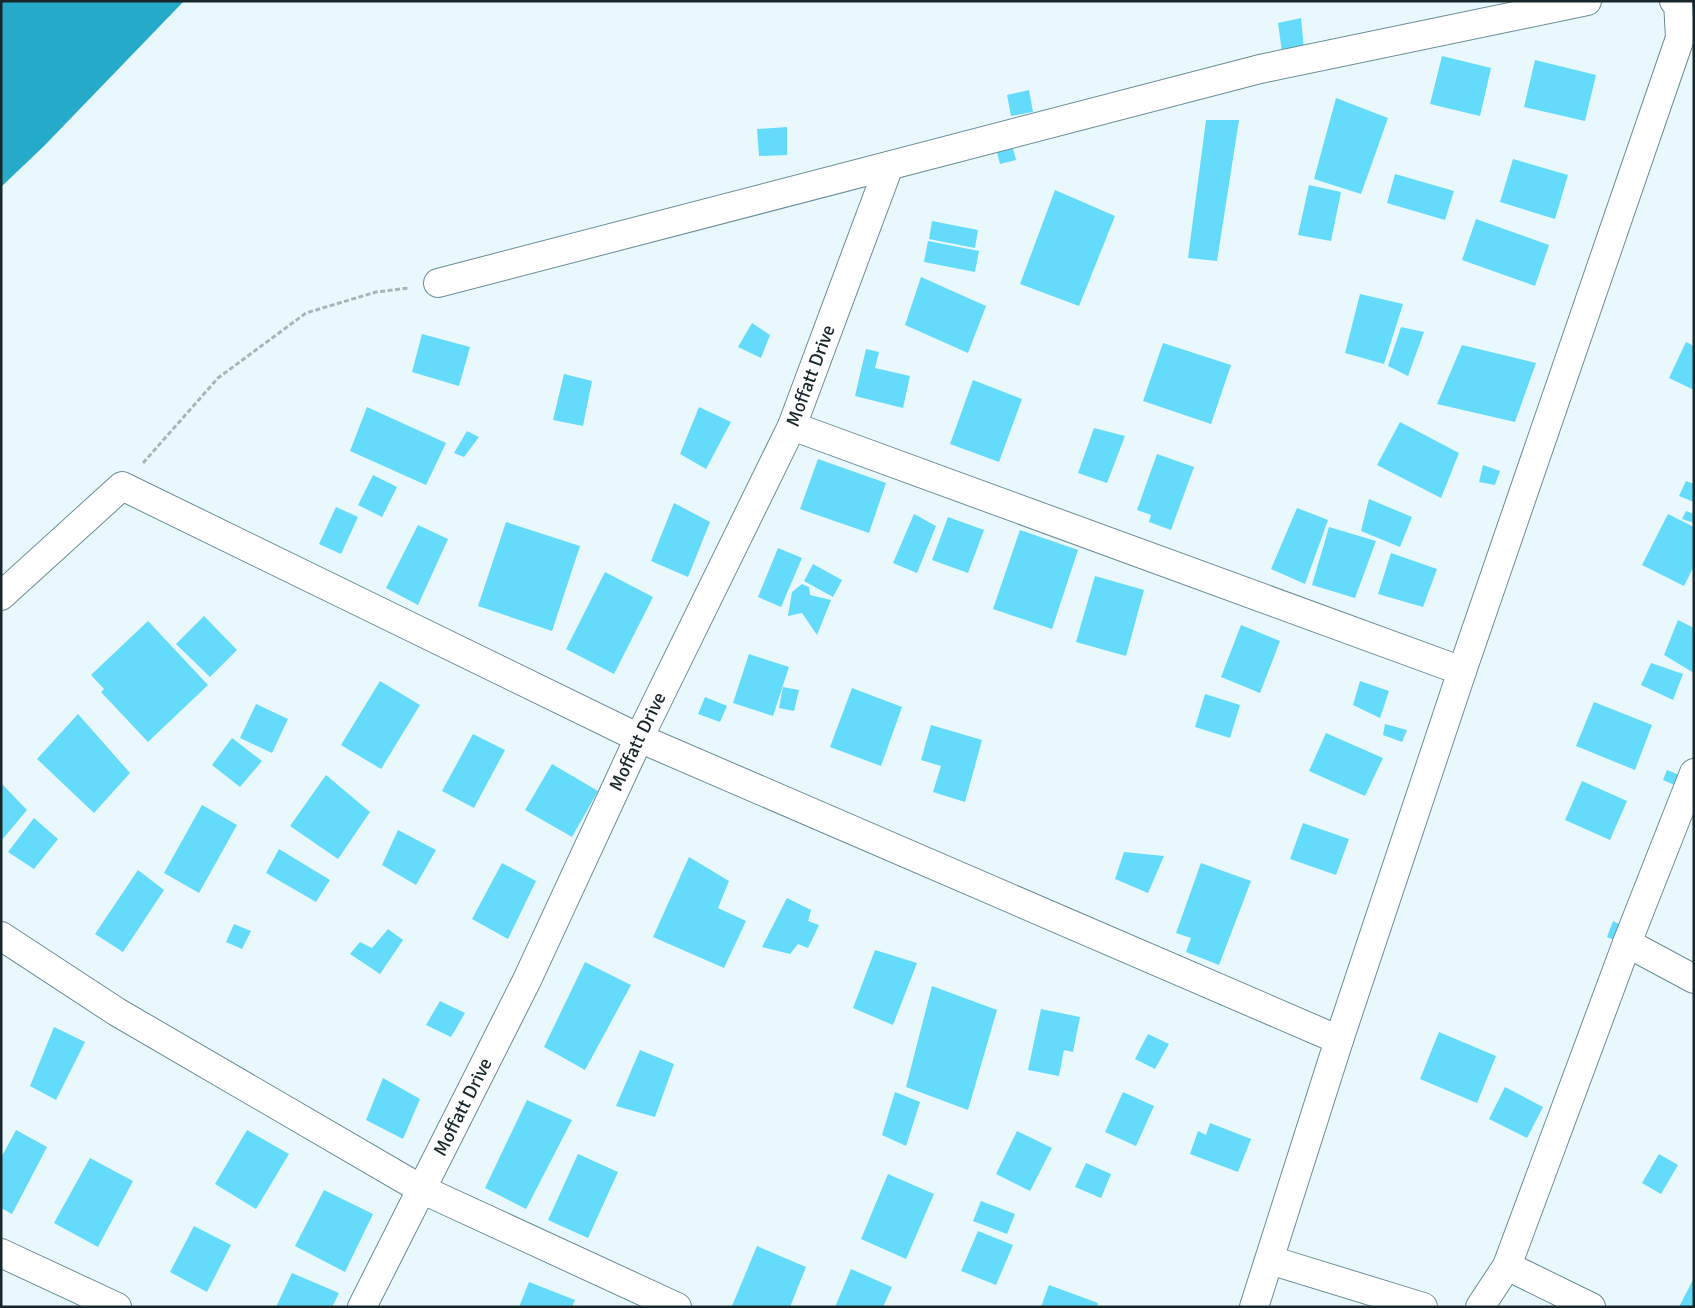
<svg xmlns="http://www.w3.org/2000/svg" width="1695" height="1308" font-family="Signika,sans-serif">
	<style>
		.water { fill: #26aac9 }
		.building { fill: #64dbfb }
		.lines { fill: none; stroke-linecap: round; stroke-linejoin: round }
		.minor-casing { stroke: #6a8d98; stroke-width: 30 }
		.path { stroke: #a7b6ba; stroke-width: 3; stroke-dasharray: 5 2.5; stroke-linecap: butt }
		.minor { stroke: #fff; stroke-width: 28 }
		.labels { text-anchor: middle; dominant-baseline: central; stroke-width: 5; stroke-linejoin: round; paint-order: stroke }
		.street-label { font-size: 19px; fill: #18272b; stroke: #fff }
	</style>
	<rect width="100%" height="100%" fill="#e9f8fc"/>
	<path class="water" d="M1 1H184L44 146 1 187Z"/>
	<path class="building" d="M1301 18 1304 50 1282 52 1278 23Z
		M1442 56 1491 68 1480 116 1430 104Z
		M1535 60 1596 75 1585 121 1524 107Z
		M1029 90 1033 112 1011 116 1007 95Z
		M1336 98 1388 118 1361 194 1314 179Z
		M1206 120H1239L1217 261 1188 258Z
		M787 127V155L759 156 757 129Z
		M1011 141 1016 160 1000 164 995 145Z
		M1513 159 1568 175 1555 219 1500 202Z
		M1395 174 1454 191 1445 220 1387 203Z
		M1309 185 1341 192 1331 241 1298 235Z
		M1055 190 1115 216 1079 306 1020 284Z
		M1476 219 1549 245 1535 286 1462 260Z
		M932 221 978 230 975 248 929 239Z
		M928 241 979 251 975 272 924 262Z
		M921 277 986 306 968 353 905 325Z
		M1360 294 1403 304 1384 364 1345 353Z
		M752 323 770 335 761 358 738 347Z
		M1401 327 1424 332 1408 376 1388 366Z
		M422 334 470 347 459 386 412 372Z
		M1686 342 1694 346V390L1669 378Z
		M1163 343 1231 365 1211 424 1143 401Z
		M1462 345 1536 363 1515 422 1437 404Z
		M866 349 879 352 875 368 910 376 903 408 855 396Z
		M564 374 592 381 583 426 553 420Z
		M973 380 1022 399 999 462 950 444Z
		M367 407 446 443 426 485 350 451Z
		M699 407 731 422 706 469 680 454Z
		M1400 422 1459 453 1441 498 1377 465Z
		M1094 428 1125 436 1107 483 1078 473Z
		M467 431 479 437 464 457 454 453Z
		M1157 454 1194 467 1171 530 1149 522 1151 515 1137 510Z
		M818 459 886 483 869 533 800 509Z
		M1483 465 1500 471 1495 485 1479 482Z
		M373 475 397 487 382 517 358 505Z
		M1686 481 1694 484V502L1679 496Z
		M1369 499 1412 517 1400 547 1361 531Z
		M674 503 710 522 688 577 651 561Z
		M336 507 358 517 341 554 319 544Z
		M1297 508 1328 520 1305 584 1271 569Z
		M1686 511 1694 514V523L1682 519Z
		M914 514 936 526 917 573 893 563Z
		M1668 514 1694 527V566L1684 586 1642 565Z
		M948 517 984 530 968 573 932 560Z
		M506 522 580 546 552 631 478 606Z
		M418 525 448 539 418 605 386 588Z
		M1329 527 1376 541 1355 598 1312 585Z
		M1020 530 1078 550 1052 629 993 609Z
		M778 548 802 558 781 607 758 597Z
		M1391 553 1437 569 1423 607 1378 594Z
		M813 564 842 580 833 597 804 581Z
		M605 572 653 597 614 674 566 649Z
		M1095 576 1144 590 1126 656 1076 642Z
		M802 584 809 587 810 595 831 600 817 635 802 613 788 616 792 592Z
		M204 616 237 650 210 677 176 644Z
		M1678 620 1694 628V673L1664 655Z
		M148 621 208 685 148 742 101 692 104 689 91 675Z
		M1241 625 1280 641 1260 693 1221 677Z
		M749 654 789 667 773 716 733 703Z
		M1651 663 1683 674 1673 700 1641 685Z
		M380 681 420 705 381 769 341 745Z
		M1360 681 1389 691 1380 718 1353 705Z
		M783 687 799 690 794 711 779 708Z
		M852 688 902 707 881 766 830 747Z
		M1205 694 1240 705 1230 738 1195 727Z
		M705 697 727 706 720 722 698 714Z
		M1594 702 1652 725 1635 770 1576 746Z
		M256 704 288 719 272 753 240 738Z
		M78 714 130 773 94 813 37 759Z
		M1385 724 1407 730 1402 742 1383 735Z
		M931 725 982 740 965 802 933 792 941 766 921 760Z
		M1326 733 1383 758 1365 796 1309 771Z
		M473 734 505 750 474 808 442 791Z
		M232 738 262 761 240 787 212 765Z
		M552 764 598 791 572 837 525 810Z
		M1667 770 1684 777 1679 787 1663 780Z
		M326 775 370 812 338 859 290 826Z
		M1582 781 1627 801 1610 840 1565 820Z
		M1 783 27 810 1 841Z
		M202 805 237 825 199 893 164 873Z
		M34 818 58 839 34 869 8 852Z
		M1303 823 1349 839 1336 875 1290 859Z
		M398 830 436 850 416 885 382 865Z
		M279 849 330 880 316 902 266 873Z
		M1124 852 1164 856 1148 893 1115 879Z
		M689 857 729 881 718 908 746 921 724 968 653 937Z
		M502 863 536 881 508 939 472 919Z
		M1201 863 1251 881 1219 965 1186 952 1191 938 1176 933Z
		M138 870 164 890 123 952 95 934Z
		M787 898 811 910 808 921 819 925 808 948 798 944 790 954 762 947Z
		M1613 921 1625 927 1617 941 1607 937Z
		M234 924 251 931 242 949 226 942Z
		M388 929 403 940 380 974 350 954 360 942 372 948Z
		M875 950 917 963 893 1025 853 1008Z
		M585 962 631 985 585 1070 544 1047Z
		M932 986 997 1010 968 1110 906 1087Z
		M440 1001 465 1013 451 1037 426 1025Z
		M1041 1009 1080 1017 1073 1052 1064 1050 1059 1076 1028 1070Z
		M54 1027 85 1042 56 1100 30 1086Z
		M1439 1032 1496 1056 1477 1103 1420 1079Z
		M1148 1034 1169 1044 1155 1069 1135 1059Z
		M640 1050 674 1064 655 1117 616 1106Z
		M383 1078 420 1099 403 1139 366 1120Z
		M1505 1087 1543 1107 1527 1138 1489 1119Z
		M895 1092 920 1102 906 1146 882 1135Z
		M1123 1092 1154 1106 1136 1146 1105 1132Z
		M527 1100 572 1120 526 1209 485 1188Z
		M1210 1123 1251 1139 1238 1172 1190 1154 1198 1131 1206 1135Z
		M16 1130 47 1147 12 1214 1 1208V1158Z
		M247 1130 289 1154 256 1209 215 1184Z
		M1017 1131 1052 1148 1030 1191 996 1174Z
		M578 1154 618 1172 588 1238 548 1220Z
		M1659 1154 1678 1165 1661 1194 1642 1183Z
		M90 1158 133 1181 98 1247 54 1223Z
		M1086 1163 1111 1174 1101 1198 1075 1187Z
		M888 1174 934 1194 906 1259 861 1239Z
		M324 1190 373 1214 345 1272 295 1246Z
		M981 1201 1015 1214 1007 1234 973 1221Z
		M194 1226 231 1245 207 1292 170 1272Z
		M978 1231 1013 1245 996 1285 961 1271Z
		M757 1246 806 1267 790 1307 732 1306Z
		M851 1269 892 1287 883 1307H835Z
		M292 1273 339 1293 332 1307H276Z
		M1694 1278V1307H1679Z
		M529 1282 575 1300 572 1307H519Z
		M1049 1285 1098 1303 1097 1307H1041Z"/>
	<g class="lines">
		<g class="minor-casing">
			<g id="minor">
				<path d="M438 283 1260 69 1587 1"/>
				<path d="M792 426 1462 671"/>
				<path d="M1 596 122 486 639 738 1339 1040"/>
				<path d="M1 936 117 1012 421 1189 677 1307"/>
				<path d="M1627 943 1694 979"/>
				<path d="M1 1253 117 1307"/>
				<path d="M1270 1260 1423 1307"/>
				<path d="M1507 1266 1591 1307"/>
				<path id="s1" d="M362 1307 527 980 639 738 792 426 889 166"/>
				<path d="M1254 1307 1339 1040 1462 671 1680 38 1678 2 1674 1"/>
				<path d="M1480 1307 1507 1266 1627 943 1694 773"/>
			</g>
		</g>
		<path class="path" d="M143 463 218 378 306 313 376 292 409 288"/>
		<use href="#minor" class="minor"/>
	</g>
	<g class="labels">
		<g class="street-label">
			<text stroke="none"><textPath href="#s1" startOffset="1034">Moffatt Drive</textPath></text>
			<text stroke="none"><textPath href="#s1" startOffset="629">Moffatt Drive</textPath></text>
			<text stroke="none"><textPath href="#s1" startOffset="224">Moffatt Drive</textPath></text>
		</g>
	</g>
	<rect width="1695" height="1308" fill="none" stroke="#18272b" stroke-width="5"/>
</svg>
